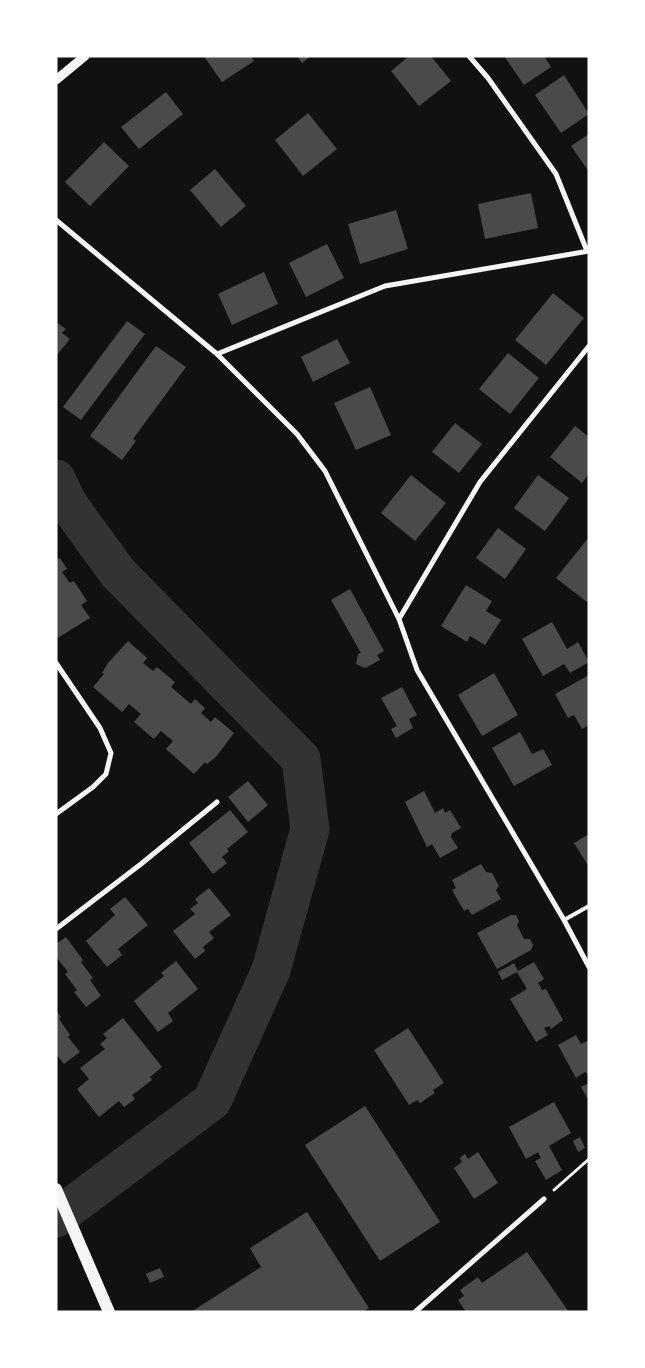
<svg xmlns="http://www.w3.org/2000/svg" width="645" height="1368" font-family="Overpass,sans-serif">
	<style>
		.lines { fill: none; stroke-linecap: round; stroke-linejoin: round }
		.river { stroke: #333; stroke-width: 39 }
		.building { fill: #4a4a4a }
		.path { stroke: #f5f5f5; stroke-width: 3 }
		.service { stroke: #f5f5f5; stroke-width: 4 }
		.minor { stroke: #f5f5f5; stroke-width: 5 }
		.tertiary { stroke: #f5f5f5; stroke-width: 9 }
		.primary { stroke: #f5f5f5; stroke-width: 12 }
	</style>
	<rect width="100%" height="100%" fill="#111"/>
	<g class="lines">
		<path class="river" d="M56 479 68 504 118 573 301 759 310 829 271 970 212 1101 56 1218"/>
	</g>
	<path class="building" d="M207 56H251L254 61 222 82 205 58Z
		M297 56H311L302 63Z
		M409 56H431L451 81 419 106 391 71Z
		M504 56H544L551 67 524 85Z
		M564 75 589 114 561 133 535 95Z
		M166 92 183 114 139 149 121 127Z
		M308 113 337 149 303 176 275 140Z
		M589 134V172L571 146Z
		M104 142 129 166 90 206 65 182Z
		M215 169 246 206 221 227 190 190Z
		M531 193 538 228 485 239 478 204Z
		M396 210 408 249 360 264 348 224Z
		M327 244 344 278 306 297 289 263Z
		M264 272 278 304 232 325 218 294Z
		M553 293 584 318 546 365 515 340Z
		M127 321 145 334 81 420 63 407Z
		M56 322 66 329 62 333 70 339 56 356Z
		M337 339 350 363 313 382 301 357Z
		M156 346 186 367 133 439 136 441 122 460 90 436Z
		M508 353 539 378 510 414 479 389Z
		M370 387 391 435 356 450 334 403Z
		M455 423 482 444 459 473 432 452Z
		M575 426 589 437V474L582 483 550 457Z
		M411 475 446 503 415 541 381 513Z
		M538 475 569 498 545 531 514 508Z
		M498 528 526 549 505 579 476 558Z
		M589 537V600L587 602 556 578Z
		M60 558 67 569 62 572 70 583 74 581 87 601 81 605 90 618 56 639V560Z
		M466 585 492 601 486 611 501 620 485 645 470 636 467 642 441 626Z
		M350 589 384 651 377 655 380 660 365 668 356 664 358 654 361 653 331 600Z
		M552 622 567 649 578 642 589 662 570 673 564 664 543 676 522 639Z
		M128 641 147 658 143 663 153 671 157 667 175 682 171 687 191 704 195 699 205 708 201 713 211 722 215 717 234 733 216 757 207 764 205 762 194 774 166 749 173 741 161 731 154 739 134 722 141 714 129 704 122 712 93 687 104 674 102 673 108 663Z
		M494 673 518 715 482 736 458 695Z
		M589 675V725L582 729 574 715 568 718 555 694Z
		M402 687 417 715 409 719 413 728 396 738 391 729 397 726 381 698Z
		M520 732 532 754 543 749 552 765 514 786 492 748Z
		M248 781 268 805 248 822 228 797Z
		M424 791 435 813 443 808 445 813 450 810 461 828 452 833 451 837 458 848 440 858 432 844 427 847 405 802Z
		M230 810 248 832 227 849 229 851 222 857 227 863 213 874 189 843Z
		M589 834V867L574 843Z
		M481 864 486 872 492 873 499 886 496 890 501 899 472 915 468 909 464 911 452 890 456 888 452 880Z
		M209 888 231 915 209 932 214 938 203 947 205 951 195 959 173 931 195 914 190 909 198 903 195 899Z
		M125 897 148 925 118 949 122 955 107 967 86 941 115 915 110 909Z
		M511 915H516L519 921 517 925 524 939H530L533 945 531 950 497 969 477 933Z
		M66 937 83 960 81 962 93 978 90 980 101 996 86 1007 74 992 77 990 65 974 68 972 56 957V944Z
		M176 961 198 989 168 1013 173 1021 158 1032 134 1001 164 976 161 973Z
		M534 962 544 979 538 983 542 990 546 989 563 1020 551 1029 549 1026 544 1028 548 1035 536 1042 510 999 527 989 517 972 502 980 498 972 514 963 518 971Z
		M56 1010 61 1017 59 1019 70 1035 68 1037 80 1052 64 1064 56 1054Z
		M123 1018 162 1067 150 1077 152 1080 132 1095 135 1099 124 1107 119 1101 99 1117 77 1089 89 1079 80 1068 105 1049 100 1044 107 1038 103 1034Z
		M408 1028 444 1083 433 1090 435 1093 420 1103 417 1100 409 1105 374 1050Z
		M576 1035 581 1044 589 1040V1075L585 1072 576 1078 558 1045Z
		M589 1083V1101L581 1087Z
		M554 1102 571 1133 549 1146 562 1170 546 1180 535 1161 541 1158 538 1152 526 1159 509 1127Z
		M365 1106 440 1222 380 1261 305 1145Z
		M580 1137 585 1148 578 1152 573 1141Z
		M478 1152 498 1183 474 1199 454 1168 462 1162 460 1158 465 1154 468 1159Z
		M307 1212 369 1308 363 1312H191L261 1267 250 1248Z
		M527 1252 569 1312H466L458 1300 464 1296 460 1290 478 1277 482 1283Z
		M160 1268 164 1277 150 1283 146 1274Z"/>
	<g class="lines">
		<path class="path" d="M554 1190 589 1159"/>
		<path class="service" d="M564 920 589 906"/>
		<path class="minor" d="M469 56 488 78 556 174 587 251
			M56 220 217 354 297 434 325 471 399 619 417 670 564 920 589 967
			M217 354 385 286 589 251
			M399 619 480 482 589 346
			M56 663 100 728 111 753 106 774 93 787 56 814
			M56 929 141 864 217 802
			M415 1312 544 1199"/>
		<path class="tertiary" d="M56 80 85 56"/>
		<path class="primary" d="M56 1189 109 1312"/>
	</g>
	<rect width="645" height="1368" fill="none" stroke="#ffffff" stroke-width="115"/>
</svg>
